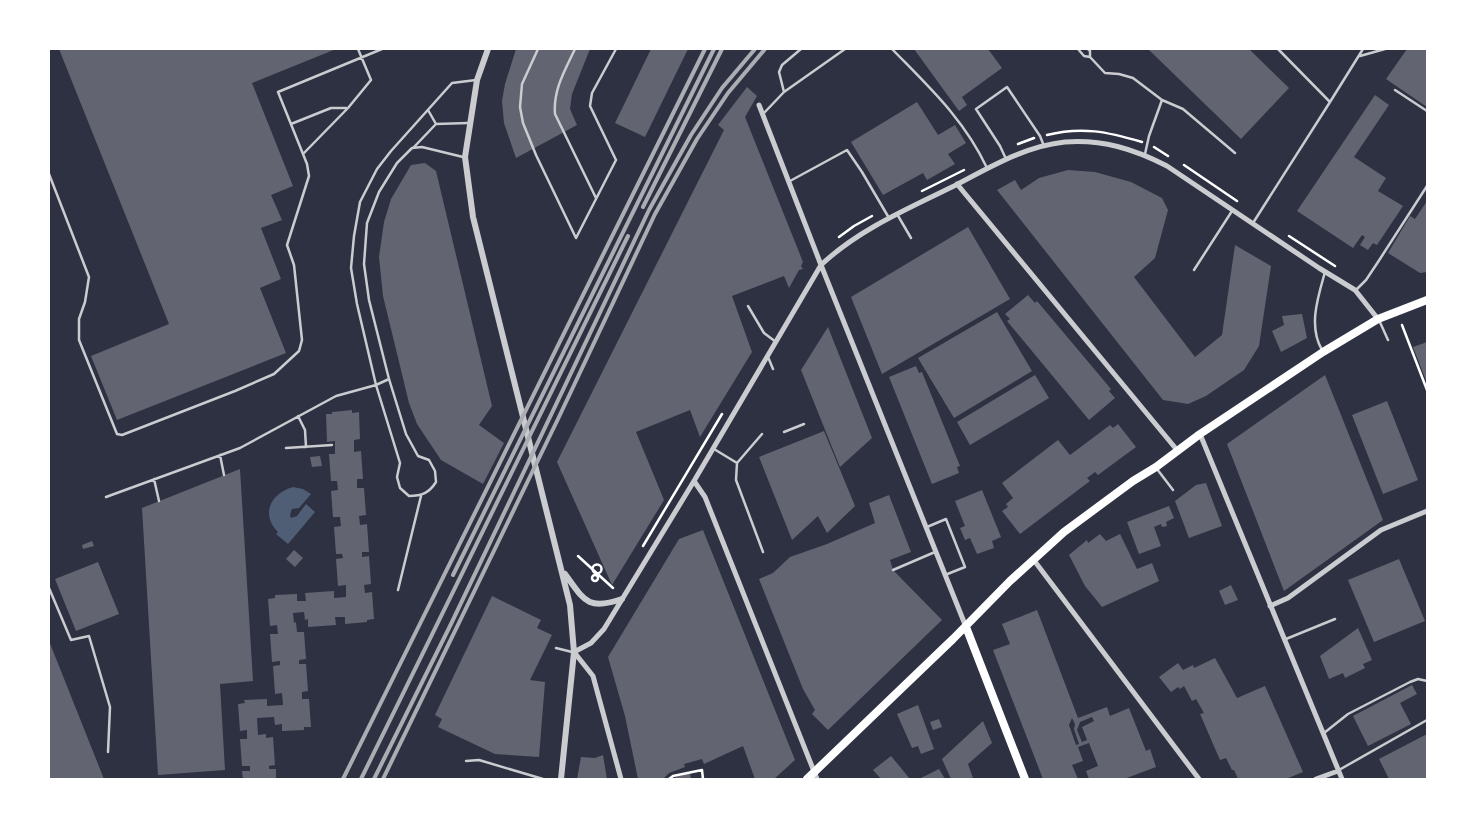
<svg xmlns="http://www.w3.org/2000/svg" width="1476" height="828" font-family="Raleway,sans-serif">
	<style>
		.water { fill: #4f5d75 }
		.building { fill: #626471; fill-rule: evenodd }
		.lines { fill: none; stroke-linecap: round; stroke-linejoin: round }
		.path { stroke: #fff; stroke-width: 2.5 }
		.service { stroke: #caccd0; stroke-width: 2.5 }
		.minor { stroke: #caccd0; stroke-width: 5 }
		.tertiary { stroke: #caccd0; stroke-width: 6 }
		.secondary { stroke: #fff; stroke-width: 8 }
		.rail { stroke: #abadb3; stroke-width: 4 }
	</style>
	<rect width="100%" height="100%" fill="#2d3142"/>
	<path class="water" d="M293 487 303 489 311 494 299 508 292 509 290 515 291 518 297 516 306 504 315 512 288 544 276 534 278 532C260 514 271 493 293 487Z"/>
	<path class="building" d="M59 49H336L252 83 293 186 271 195 282 220 261 228 281 279 260 288 286 353 117 420 91 356 169 324Z
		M516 49H590L572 94 570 109 577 125 516 158 504 123 502 101 505 84Z
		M651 49H688L645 137 615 123Z
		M914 49H988L1002 68 962 97 967 105 959 111Z
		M1148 49H1249L1289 88 1241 139Z
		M1407 49H1427V107L1386 79Z
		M747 87 757 96 745 117 803 262 801 266 803 269 799 270 789 288 784 276 732 296 752 352 700 437 690 410 636 432 664 500 612 585 557 462 724 130 718 125Z
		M1375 95 1389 105 1354 157 1386 178 1378 191 1403 206 1377 245 1373 243 1368 250 1360 245 1365 237 1362 235 1353 248 1297 211Z
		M917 102 938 135 955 125 966 143 948 154 955 164 927 180 923 173 883 195 851 142Z
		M425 163 436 171 492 406 479 425 504 443 483 484 441 460 417 424 409 403 383 296 379 257 384 222 391 199 411 165Z
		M1068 170 1095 172 1131 182 1162 198 1168 210 1155 258 1134 277 1195 357 1222 335 1235 245 1271 266 1259 346 1244 370 1206 396 1188 404 1163 400 997 190 1015 180 1021 190 1039 178Z
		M1427 201V272L1420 273 1388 253 1410 216 1415 219Z
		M968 227 1010 299 882 374 851 297Z
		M1028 295 1035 303 1037 301 1111 389 1109 391 1115 398 1089 420 1007 321 1010 319 1005 314Z
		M997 312 1032 371 954 418 918 358Z
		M1302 314 1307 338 1281 352 1272 331 1284 325 1282 316Z
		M828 327 872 438 840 467 801 370Z
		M1427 342V383L1413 347Z
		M916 366 919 373 922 372 960 466 957 467 959 473 932 484 889 377Z
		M1035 375 1049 398 970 445 957 422Z
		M1325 375 1383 520 1284 591 1227 444Z
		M1387 401 1418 480 1383 494 1352 415Z
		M352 410V413L359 412 360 439 354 440V452L361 451 363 479H357V488H364L366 515 359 516 360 525 367 524 369 552H362V557L369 556 371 584 364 585 365 593 372 592 374 619 367 620V622L345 624V617H335L336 625 308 627V619L305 620 304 612 293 613 294 623 296 622 297 632H304L306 659 299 660V664H306L308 691 302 692V699H309L311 727H304V730L282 731V724L275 725 274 717 257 718 258 735 266 734V738L273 737 275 765 269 766V769H276V779H243L242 771H250V766H242L240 739H247V730L240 731 238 704 245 703 244 700 267 699V706L283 705 282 693 275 694 273 666 280 665V661L272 662 270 634H278L277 625 270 626 268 599 275 598V595L297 594V601H306L305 593 334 591V598L346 597V585L338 586 336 559 343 558 342 554H336L334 527 341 526 340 517H333L331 491 338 490 337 481H331L329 454H335V441L327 442 326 414H332V412Z
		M1118 424 1136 447 1098 475 1095 472 1087 478 1090 481 1020 534 1002 511 1008 507 1006 504 1013 498 1002 483 1058 440 1070 455 1110 425 1113 428Z
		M824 431 855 506 827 533 818 516 792 540 759 457Z
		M320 456 322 466 312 467 310 457Z
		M240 469 253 681 220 684 225 770 158 775 142 508Z
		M1206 483 1222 526 1189 538 1175 501 1196 485Z
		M982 490 1001 537 992 541 994 548 977 554 970 538 965 540 960 528 965 526 955 501Z
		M889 495 911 552 890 560 893 570 942 620 828 730 812 714 815 710 803 689 759 579 773 573 790 557 827 544 875 523 869 503Z
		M1169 506 1174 518 1166 522 1167 526 1162 527 1161 524 1154 527 1161 546 1139 554 1127 522Z
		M703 530 795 760 774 779H755L743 746 704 764 702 759 684 764 685 767 669 773 663 779H638L625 716 608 657 679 539Z
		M1100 534 1106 541 1120 534 1137 569 1152 563 1159 581 1102 607 1085 586 1069 555 1087 540 1088 543Z
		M92 541 94 546 83 549 82 545Z
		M294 550 303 558 295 567 286 559Z
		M1399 559 1425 621 1374 642 1348 580Z
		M98 562 119 614 76 631 55 579Z
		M1231 585 1238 600 1225 605 1219 591Z
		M492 596 541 620 537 628 552 635 530 680 545 682 539 757 495 754 438 727 442 719 435 715Z
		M1037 610 1078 718 1107 707 1110 716 1129 708 1146 751 1150 749 1156 767 1124 779H1089L1086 771 1098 766 1089 743 1078 747 1083 761 1072 765 1078 779H1043L993 650 1010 644 1002 624ZM1092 717 1094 721 1082 727 1087 740 1082 742 1077 730 1080 722ZM1072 718 1075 724 1074 729 1079 744 1076 745 1069 725Z
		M1358 628 1372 660 1363 664 1365 668 1345 678 1343 673 1329 679 1320 656Z
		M49 641 104 779H49Z
		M1215 658 1237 698 1265 686 1303 772 1286 779H1238L1234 770H1232L1226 758 1220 760 1200 714 1204 713 1196 699 1192 701 1184 686 1180 689 1178 687 1171 692 1159 677 1178 663 1183 670 1193 665 1194 668Z
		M1412 685 1417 694 1400 703 1411 724 1368 746 1353 716Z
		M918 705 934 749 921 754 918 746 912 748 897 714Z
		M939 719 942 727 933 730 930 722Z
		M983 721 992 743 968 764 973 778 972 779H951L942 759Z
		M1427 734V779H1389L1379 759Z
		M603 755 607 779H577L581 757 595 758Z
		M891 756 910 779H881L873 770Z
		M939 769 945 779H919Z
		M690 773 691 779H674L676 777Z"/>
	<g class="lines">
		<path class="path" d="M1047 135C1082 126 1108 132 1142 142
			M1018 144 1034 138
			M1154 147 1168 156
			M1184 165 1237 201
			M922 191 964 170
			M1289 236 1335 266
			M839 237 854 226 872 216
			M1402 325 1427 390
			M643 546 722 414
			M578 556 613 588
			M592.5 569a4.5 4.5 0 1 1 9 0a4.5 4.5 0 1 1-9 0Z
			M592 578a3 3 0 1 1 6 0a3 3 0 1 1-6 0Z
			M669 779 673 776 702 770 703 779"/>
		<path class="service" d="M538 49 522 84 520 107 523 123 536 155 576 238
			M575 49C565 70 553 90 555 114L596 198
			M892 49C929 87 964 119 987 168
			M1078 49 1084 56 1090 57
			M1088 49 1090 51V57L1105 73 1119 74 1133 78 1162 100 1149 136 1145 154
			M1360 56 1385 49
			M1395 90 1427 111
			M784 92 779 72 782 65 801 49
			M1162 100 1183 109 1235 153
			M1330 102 1363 49
			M428 110 436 124
			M764 113 784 92 845 49
			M291 124 331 108H346
			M414 147 436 124 468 123
			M303 154 278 92 382 49
			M463 157 422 147 412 148 397 163 379 192 367 223 364 264 369 300 389 379 406 434 418 456 429 460 435 471 436 482C429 493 422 496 409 496L400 488 397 477 400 463 376 385 357 304 351 268 354 236 360 202 377 169 391 151 452 83 476 80
			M1006 159 1000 146 976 109 1007 87 1040 136 1044 146
			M49 174 89 277 85 302 79 319V340L117 434 122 435 235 391 274 374 299 351 302 340 294 265 287 245 309 176 307 164 303 154 348 108 371 80 358 49
			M790 181 847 150 862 172 889 218
			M897 214 911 238
			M1253 223 1330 102 1278 49
			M576 238 616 160 590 106 592 93 616 49
			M1194 270 1232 211
			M1356 290 1366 280 1378 262 1427 186
			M748 306 764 333 776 342
			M1379 320 1388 340
			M1322 350C1308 326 1318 297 1325 272
			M768 357 773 369
			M298 416 305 430 306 447
			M784 432 804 424
			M286 448 332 445
			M714 449 737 463 762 434
			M220 455 224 475
			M737 463 736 480 763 552
			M1157 469 1173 490
			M154 479 159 501
			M106 497 240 448 336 396 376 385 389 379
			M927 527 946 519 965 567 945 575
			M893 570 935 552
			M49 588 71 640 89 636 110 707 108 752
			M398 590 421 496
			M1286 639 1335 619
			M556 648 572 652
			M1324 733 1348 714 1410 682 1418 679 1427 681
			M466 761 479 760 543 779
			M1339 770 1427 720"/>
		<path class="minor" d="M759 105 821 265 966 627
			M957 184 1177 450
			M1200 434 1342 779
			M694 481 705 497 817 779
			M1033 559 1199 779
			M1270 606 1288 598 1381 530 1427 511
			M621 779 593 676 574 652 591 643 604 629 694 481 821 265C858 230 907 209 952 187 987 169 1024 146 1065 142 1102 139 1134 149 1167 166L1319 268 1355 290 1378 319
			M1316 779 1338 771"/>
		<path class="tertiary" d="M488 49 477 80 465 157 473 217 570 605 574 652 561 779
			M565 574C584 600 587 611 622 599"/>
		<path class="secondary" d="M966 627 1025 779
			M807 779 953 639 1010 581 1064 532 1133 481 1156 467 1200 434 1323 352 1378 319 1427 300"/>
		<path class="rail" d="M643 207 722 49
			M453 575 714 49
			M343 779 705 49
			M361 779 628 236
			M374 779 451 624 649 210 691 135 722 88 755 49
			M383 779 558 419 655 214 697 139 728 93 765 49"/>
	</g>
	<rect width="1476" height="828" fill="none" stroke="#ffffff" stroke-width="100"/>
</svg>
